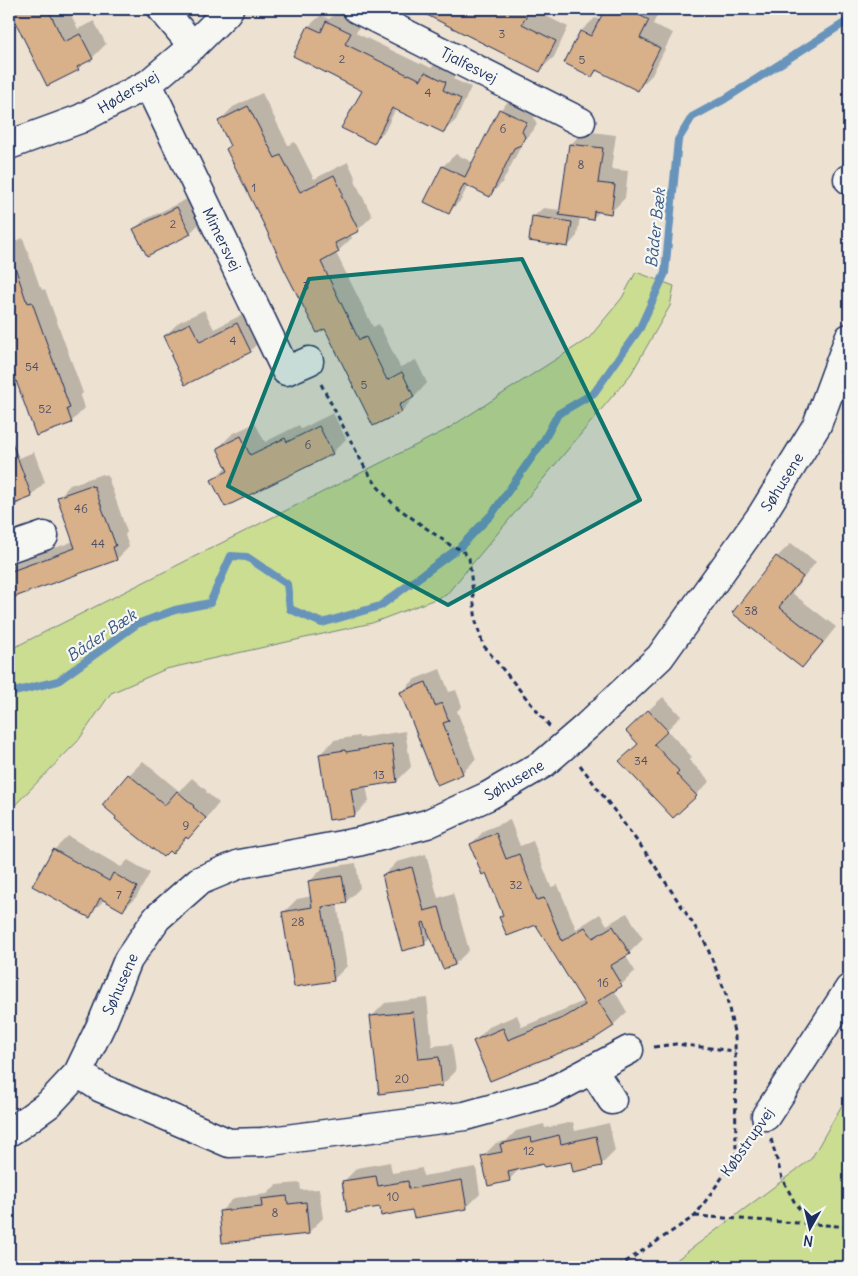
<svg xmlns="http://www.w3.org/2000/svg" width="858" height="1276" font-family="Delius,sans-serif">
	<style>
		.green { fill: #cbdd91; stroke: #738678 }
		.shadow { fill: #0003 }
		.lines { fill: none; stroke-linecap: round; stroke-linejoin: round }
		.stream { stroke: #6794bc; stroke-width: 8 }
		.building { fill: #d8b089; stroke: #1b2f5e }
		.minor-casing { stroke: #1b2f5e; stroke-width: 31 }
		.path { stroke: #1b2f5e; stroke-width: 3; stroke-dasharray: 5 4; stroke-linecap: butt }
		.minor { stroke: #f6f6f2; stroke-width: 28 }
		.marked { fill: #0f766e; fill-opacity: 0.2; stroke: #0f766e; stroke-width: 4; stroke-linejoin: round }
		.labels { text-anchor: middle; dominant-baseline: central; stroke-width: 4.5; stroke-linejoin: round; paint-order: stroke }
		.number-label { font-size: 12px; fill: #4a4f69 }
		.street-label { font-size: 15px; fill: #1b2f5e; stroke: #f6f6f2 }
		.water-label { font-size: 16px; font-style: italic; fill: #3a5985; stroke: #f6f6f2 }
	</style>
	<rect width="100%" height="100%" fill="#ede1d2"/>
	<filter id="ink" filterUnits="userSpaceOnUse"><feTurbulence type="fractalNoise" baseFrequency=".02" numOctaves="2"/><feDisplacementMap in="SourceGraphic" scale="10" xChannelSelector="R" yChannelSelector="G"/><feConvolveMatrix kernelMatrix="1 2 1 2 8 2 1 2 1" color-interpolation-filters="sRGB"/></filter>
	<g filter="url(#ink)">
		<path class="green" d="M636 272 674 286 670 306 631 374 446 595 372 623 166 669 111 693 78 741 9 811V650L446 430 589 338 622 298Z
			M849 1093V1267H667L811 1159Z"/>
		<path class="shadow" d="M11 9H68L78 29 94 21 106 44 92 58 86 61 78 69Z
			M417 9H535L534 10 568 27 554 57 540 70Z
			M607 9H660L653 24 673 33 652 75 638 89 598 70 592 76 566 63 581 31 595 18 601 20Z
			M339 10 362 22 356 33 420 64 421 63 431 68 438 61 457 71 453 79 471 87 456 120 444 131 396 108 385 131 373 142 364 90 295 56 309 26 321 15 329 19Z
			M262 93 288 145 295 142 314 179 348 162 356 179 355 181 372 216 358 230 350 234 352 238 336 253 373 327 379 324 400 367 416 360 427 383 402 411 373 425 325 327 219 121 233 107Z
			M513 97 538 110 534 118 537 124 533 131 523 142 502 183 489 196 468 185 461 200 449 212 426 201 443 166 456 154 474 163 500 110Z
			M584 131 616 135 611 169 628 171 625 198 611 212 600 211 593 218 580 217 577 236 568 246 533 217 543 208 561 210 570 145Z
			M187 199 199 224 190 233 135 229 144 220Z
			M23 238 40 287H41L42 290 45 289 83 393 80 396 85 408 71 422 37 434 9 357V333L10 331 9 327V244Z
			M204 310 214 329 251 310 264 337 251 350 186 383 174 354 165 336 179 322Z
			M333 413 346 439 332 453 226 506 213 480 227 466 218 448 232 434 255 423 265 442 299 425 301 429Z
			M849 440V456L842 452Z
			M34 452 45 482 31 496 19 501 20 502 9 513V462Z
			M103 474 104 475 107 474 127 532 125 535 129 547 117 559 9 598V565L74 541 58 498 70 485Z
			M791 543 816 562 792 593 836 627 816 652 802 666 733 612 777 557Z
			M440 669 449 692 456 690 462 706 457 711 476 759 462 773 401 693 415 679Z
			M663 697 681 716 667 730 692 757 689 760 710 781 696 795 639 743 641 717Z
			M405 731 411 767 397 781 366 785 369 801 355 815 330 818 320 754 334 740 359 736V738Z
			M143 761 179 791 192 778 207 791 206 792 219 803 202 824 172 852 129 775Z
			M510 820 520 846 533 841 551 887 558 885 576 929 600 914 607 925 627 913 643 939 629 953 625 955 635 971 621 985 614 990 627 1012 613 1025 593 1038 475 1041 489 1027 517 1015 522 1027 584 1001 537 923 501 917 504 914 487 871 471 844 485 830Z
			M68 836 121 867 128 860 150 873 137 896 123 910 105 899 89 916 54 850Z
			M426 854 438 898 453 893 469 950 455 964 444 967 431 937 424 943 383 876 397 862Z
			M356 863 360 888 346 902 337 903 347 966 333 980 283 913 297 899 312 896 309 882 323 868Z
			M427 998 432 1046 452 1044 456 1071 442 1085 371 1017 385 1003Z
			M573 1122 575 1131 609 1123 615 1151 601 1165 572 1160 544 1163 520 1168 509 1180 482 1157 496 1143 506 1141 516 1131 544 1124 545 1128Z
			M390 1162 392 1173 422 1168 423 1176 476 1167 480 1194 466 1208 413 1209 381 1205 343 1182 357 1168Z
			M300 1183 301 1190 319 1189 323 1218 309 1232 220 1212 234 1198 267 1194 276 1185Z"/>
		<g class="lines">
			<path class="stream" d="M460 547 492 514 544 440 558 414 594 393 640 328 665 273 678 140 692 117 725 99 849 20
				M9 695 10 693 58 681 137 624 175 610 210 603 231 556 247 557 287 584 290 609 322 623 380 606 456 550"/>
		</g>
		<path class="building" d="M9 9H48L64 42 80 34 93 59 77 67 79 70 47 86Z
			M415 9H530L522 24 556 41 540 72Z
			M605 9H627L649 20 640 38 660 48 638 91 596 70 592 77 564 63 580 31 591 36Z
			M326 21 351 33 345 44 408 75 409 74 421 80 425 72 446 82 443 90 461 99 444 133 392 108 374 144 341 128 362 91 293 56 308 26 321 32Z
			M248 106 275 158 281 155 300 192 334 175 343 194 341 195 359 231 335 243 339 252 321 262 359 340 366 337 387 380 402 372 414 397 399 405 402 412 373 426 325 329 317 333 285 271 266 229 226 149 230 146 218 121Z
			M499 109 527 122 522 131 525 137 521 145 514 148 490 197 464 184 449 214 424 202 442 166 465 177Z
			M569 144 603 148 598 183 615 185 611 214 594 211 593 220 559 215Z
			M177 207 191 234 147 256 133 229Z
			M532 216 572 222 568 247 529 241Z
			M12 258 26 300H27L28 303 32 302 70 408 67 409 72 423 36 436 9 361V259Z
			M190 323 200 342 237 323 251 352 185 385 171 356 173 355 164 336Z
			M319 426 333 454 225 507 211 480 228 471 217 448 241 436 250 455 285 438 287 442Z
			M9 440H11L32 497 9 506Z
			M91 485V487L94 486 116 546 113 547 117 560 9 599V572L75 548 57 497Z
			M776 556 803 577 779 607 823 642 802 668 732 613Z
			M426 682 435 706 442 703 449 721 443 723 463 774 437 785 400 692Z
			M648 710 668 731 654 744 679 771 676 774 697 796 673 818 619 761 638 744 626 731Z
			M392 744 397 782 351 789 355 816 329 820 319 754 345 750 346 752Z
			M128 774 165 805 177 791 194 806 193 807 206 818 188 839 186 837 172 854 169 851 163 857 115 819 116 817 102 805Z
			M496 833 506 859 519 854 537 900 544 898 562 941 585 927 593 938 613 926 630 954 610 966 622 986 598 1001 614 1026 594 1039 490 1081 473 1041 503 1028 508 1040 565 1017 585 1005 536 925 507 936 499 917 503 915 486 873 482 875 470 844Z
			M53 849 109 881 113 873 137 887 123 911 100 898 90 918 32 886Z
			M412 867 424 911 439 907 455 965 443 969 424 922 422 923 425 945 402 951 382 875Z
			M342 876 347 903 322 907 334 981 294 987 282 912 312 907 308 881Z
			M413 1012 419 1059 439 1057 442 1086 379 1094 370 1016Z
			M559 1135 561 1144 596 1136 602 1166 573 1172 571 1162 545 1167 543 1164 508 1172 510 1181 488 1186 481 1156 502 1152 500 1144 531 1137 532 1142Z
			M376 1176 378 1186 408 1181 409 1189 462 1180 467 1209 414 1218 412 1210 381 1216 380 1207 347 1212 342 1181Z
			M287 1196 288 1204 306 1202 309 1234 222 1243 219 1211 262 1207 261 1199Z"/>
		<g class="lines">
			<g class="minor-casing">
				<path id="minor" d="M162 9 193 46
					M357 9 581 122
					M148 84 286 371 309 361
					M9 145 80 119 148 84 193 46 226 13 229 9
					M848 179 849 180
					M9 548 44 536
					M592 1069 612 1100
					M78 1073 101 1088 229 1143 263 1142 465 1116 548 1093 629 1050
					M766 1116 849 989
					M9 1132 20 1125 49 1104 78 1073 103 1021 128 960 157 918 199 881 240 864 358 842 427 824 488 796 543 764 587 726 660 657 761 516 817 425 849 338"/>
			</g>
			<path class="path" d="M321 384 365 468 378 487 394 505 409 516 450 545 462 550 469 558 476 622 483 645 550 727
				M580 765 649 857 705 942 726 994 735 1037 736 1158
				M654 1047 676 1044 735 1051
				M771 1139 782 1178 796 1205 814 1224 849 1227
				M695 1216 814 1224
				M9 1249 12 1267
				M618 1267 695 1216 752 1135"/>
			<use href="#minor" class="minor"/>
		</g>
	</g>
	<path class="marked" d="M522 259 640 500 448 605 228 486 309 279Z"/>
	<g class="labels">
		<g class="number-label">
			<text x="502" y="33">3</text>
			<text x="342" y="58">2</text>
			<text x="582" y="59">5</text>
			<text x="428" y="92">4</text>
			<text x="503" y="128">6</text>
			<text x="581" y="164">8</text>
			<text x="254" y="187">1</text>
			<text x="173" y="223">2</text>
			<text x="306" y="285">3</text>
			<text x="233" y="340">4</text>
			<text x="32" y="366">54</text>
			<text x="364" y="384">5</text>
			<text x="45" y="408">52</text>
			<text x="308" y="444">6</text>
			<text x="81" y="508">46</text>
			<text x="98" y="543">44</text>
			<text x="751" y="610">38</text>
			<text x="641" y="760">34</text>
			<text x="379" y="774">13</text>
			<text x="186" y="825">9</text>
			<text x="516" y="884">32</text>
			<text x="119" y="894">7</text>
			<text x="298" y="921">28</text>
			<text x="603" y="982">16</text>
			<text x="402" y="1078">20</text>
			<text x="529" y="1150">12</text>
			<text x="393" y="1196">10</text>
			<text x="275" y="1212">8</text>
		</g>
		<g class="street-label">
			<text transform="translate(469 65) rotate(27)">Tjalfesvej</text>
			<text transform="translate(128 92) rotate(-31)">Hødersvej</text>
			<text transform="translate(222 239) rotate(64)">Mimersvej</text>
			<text transform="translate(782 482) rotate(-58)">Søhusene</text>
			<text transform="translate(514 780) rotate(-30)">Søhusene</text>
			<text transform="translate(120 984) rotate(-66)">Søhusene</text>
			<text transform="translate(747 1142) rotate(-55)">Købstrupvej</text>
		</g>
		<g class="water-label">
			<text transform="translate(655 228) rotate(-84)">Båder Bæk</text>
			<text transform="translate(101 635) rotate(-34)">Båder Bæk</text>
		</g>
	</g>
	<rect width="858" height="1276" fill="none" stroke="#f6f6f2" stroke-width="30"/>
	<rect x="15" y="15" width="828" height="1246" fill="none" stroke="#1b2f5e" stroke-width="2" filter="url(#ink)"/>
	<g transform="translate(810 1228) rotate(188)" stroke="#f6f6f2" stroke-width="4" paint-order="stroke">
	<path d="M0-4L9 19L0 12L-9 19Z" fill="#1b2f5e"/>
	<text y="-8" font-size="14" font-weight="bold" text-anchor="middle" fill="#1b2f5e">N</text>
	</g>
</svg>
